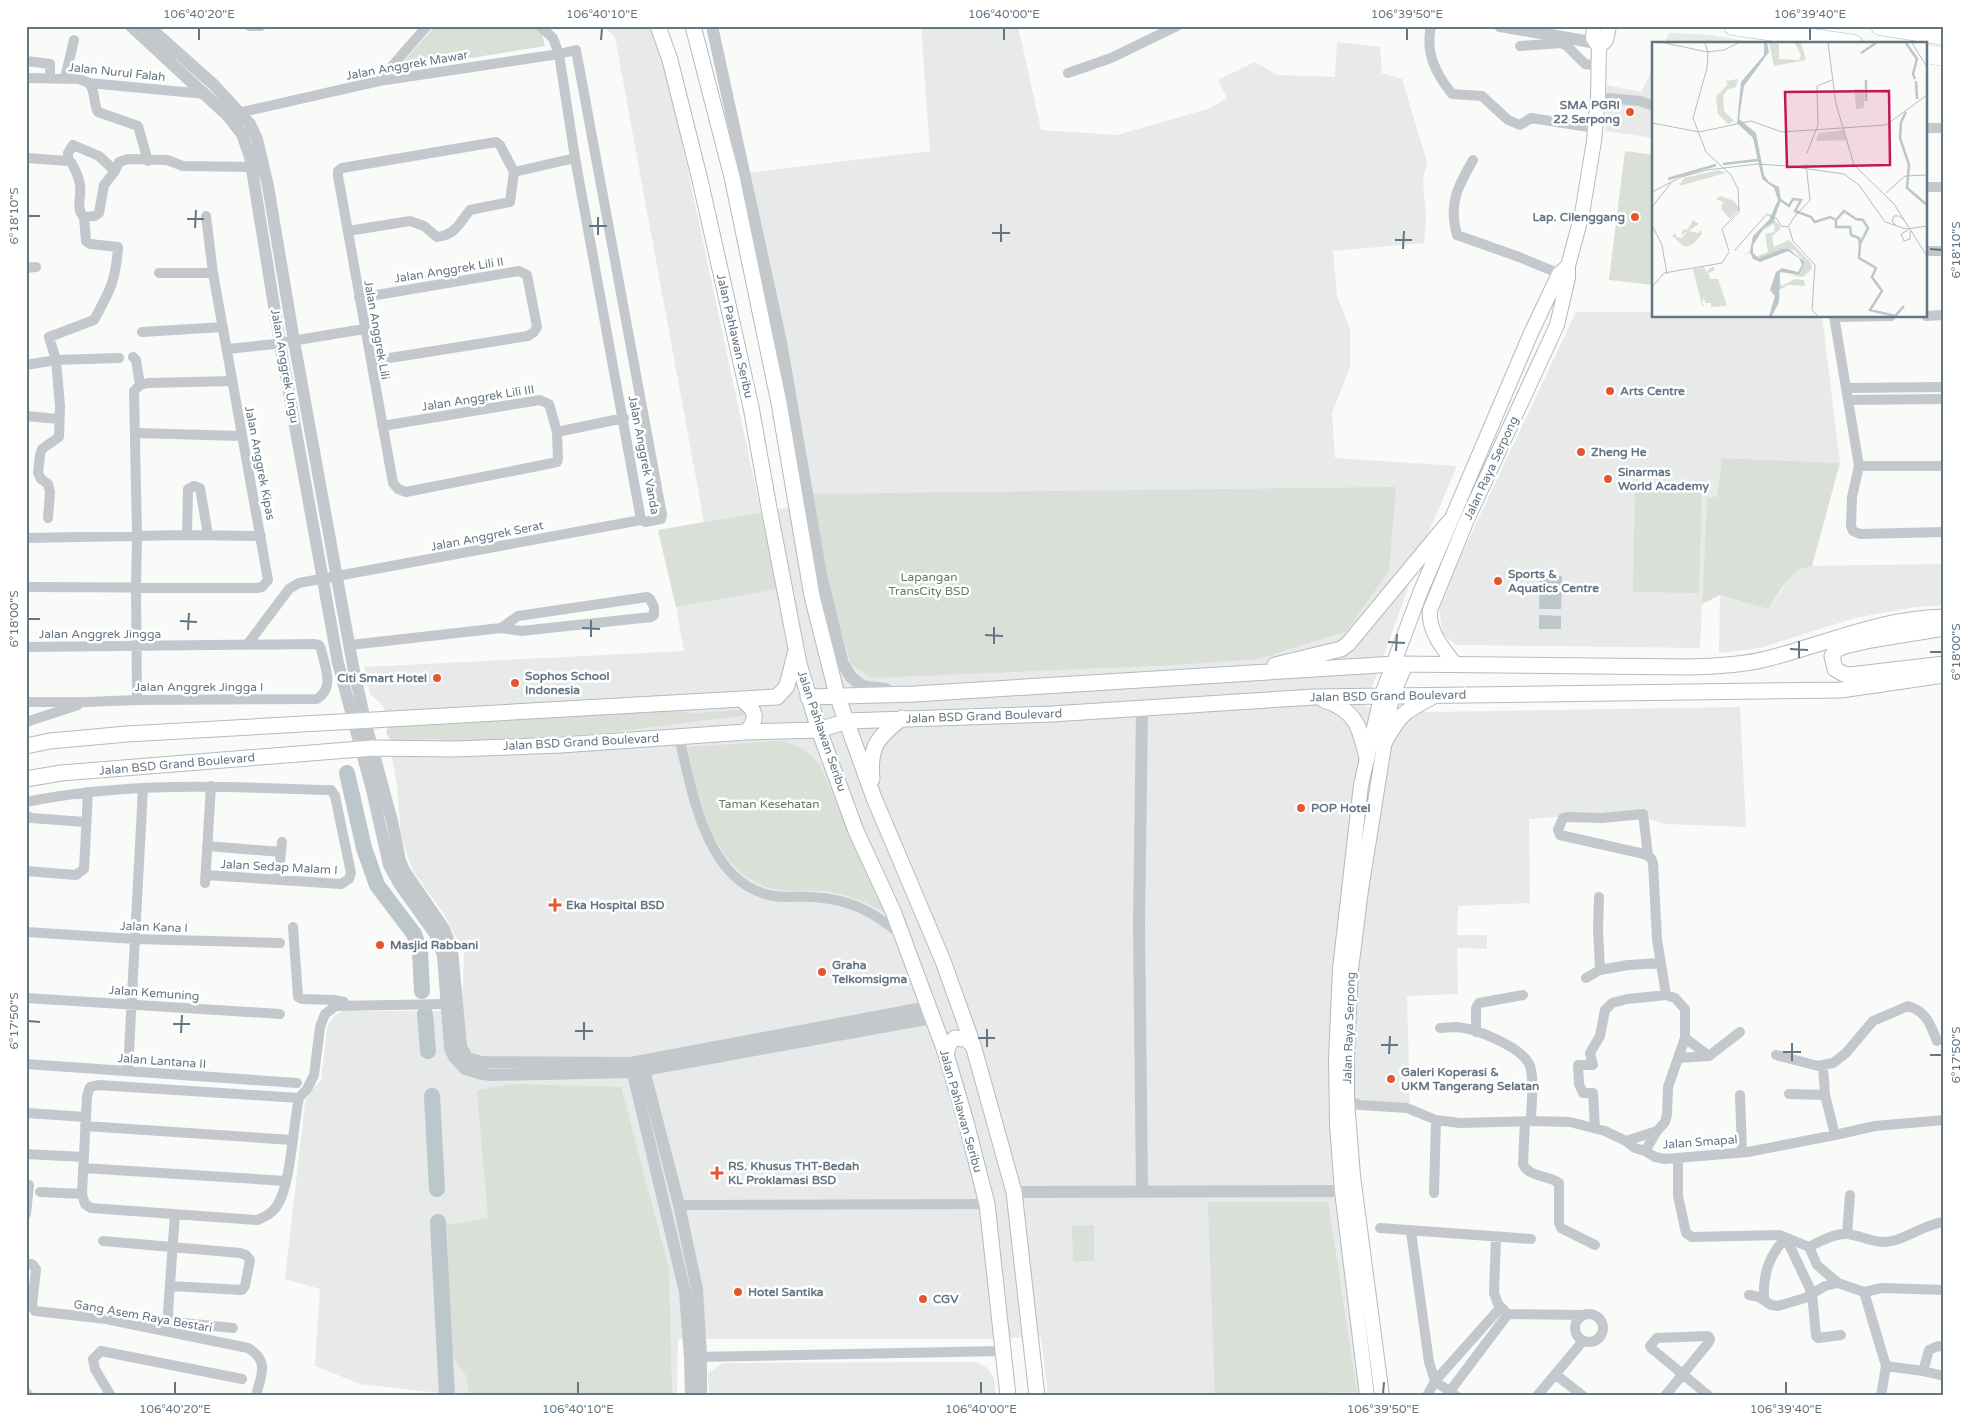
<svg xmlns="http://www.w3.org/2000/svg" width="1970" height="1422" font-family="'Varela Round',sans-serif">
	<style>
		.built { fill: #e8e9e9 }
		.green { fill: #dadfd7 }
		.water { fill: #bbc7cb }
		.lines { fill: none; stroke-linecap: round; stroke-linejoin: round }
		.river { stroke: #bbc7cb; stroke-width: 16 }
		.secondary-casing { stroke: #b3babf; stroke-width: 16 }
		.primary-casing { stroke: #b5babe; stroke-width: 17 }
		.motorway-casing { stroke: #b4b9bd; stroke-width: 19 }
		.minor { stroke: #c3c8cc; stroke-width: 10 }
		.tertiary { stroke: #c3c8cc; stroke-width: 12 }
		.secondary { stroke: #fff; stroke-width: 14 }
		.primary { stroke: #fff; stroke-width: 15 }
		.motorway { stroke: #fff; stroke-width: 18 }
		.ticks { fill: none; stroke: #657683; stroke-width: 2 }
		.poi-dot { fill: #e4572e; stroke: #fff; stroke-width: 2 }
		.labels { text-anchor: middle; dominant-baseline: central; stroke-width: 5; stroke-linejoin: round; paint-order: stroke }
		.street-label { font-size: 12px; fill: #657683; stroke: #fff }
		.poi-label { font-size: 12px; font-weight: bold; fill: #657683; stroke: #fff; text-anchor: start }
		.park-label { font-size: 12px; fill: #687a64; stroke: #fff }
		.inset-river { fill: none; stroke: #bbc7cb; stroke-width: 2.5 }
		.inset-road { fill: none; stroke: #b5bdc2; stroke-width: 1 }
		.view { fill: #c2185b; fill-opacity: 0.15; stroke: #c2185b; stroke-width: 2.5 }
		.inset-edge { fill: none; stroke: #657683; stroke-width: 2.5 }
		.neatline { fill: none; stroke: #657683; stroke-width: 2 }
		.ticks-label { font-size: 12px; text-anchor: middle; fill: #657683 }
	</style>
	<rect width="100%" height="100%" fill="#fafaf8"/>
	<path class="built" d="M603 26H650L665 63 761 513 811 502 745 173 930 151 921 26H1018L1041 130 1117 135 1211 108 1227 98 1218 80 1255 62 1277 75 1335 77 1337 42 1380 47 1382 73 1402 79 1427 162 1423 180 1426 219 1424 243 1333 251 1337 296 1350 329V367L1332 413 1335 458 1457 466 1427 536 1365 707 1430 712 1740 707 1746 827 1666 824 1625 812 1529 819 1530 903 1458 906 1457 935H1487V949L1457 948 1458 994 1407 996 1410 1108 1328 1094 1338 1217 1364 1396H1048L1041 1337 982 1339H678L677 1396H467L360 1384 315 1366 320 1289 285 1279 305 1103 310 1091 321 1081 327 1028 333 1017 342 1011H462L464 953 444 914 413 871 401 838 397 785 383 706 370 694 364 667 684 651 676 607 658 530 704 522 615 37Z
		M1669 33 1712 35 1760 44H1664Z
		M1654 66V138L1605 131 1607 85 1641 92Z
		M1576 312H1654V316H1822L1840 463 1722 458 1717 496 1707 498 1700 648 1456 645 1443 634 1439 611 1447 585Z
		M1944 564V605L1916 607 1855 618 1760 648 1719 653 1720 595 1768 609 1792 574 1804 566Z
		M977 1362 987 1368 994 1378 996 1396H709L708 1373 723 1363Z"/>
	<path class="green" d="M435 26H533L542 34 545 46 396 70Z
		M1625 151 1654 155V285L1609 280Z
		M1722 458 1840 463 1812 566C1790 568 1779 593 1768 609L1720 595 1702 604 1707 498 1717 496Z
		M1635 485 1702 486 1699 593 1633 592Z
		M1396 487 1389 570 1347 631 1258 659 1174 665 872 678 851 664 826 579 811 494Z
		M761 513 777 589 676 607 658 530Z
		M668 710 695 713 741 710 745 714 743 716C692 721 642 730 590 734 543 738 496 739 449 741L440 739 393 740 390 739 386 733 389 726Z
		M773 741H784L804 749 820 765 856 850 889 916C867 902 850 894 823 891 809 890 794 892 781 890 715 881 698 801 687 747Z
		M513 1084 621 1087 669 1269 672 1396H469L467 1377 451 1355 447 1225 488 1218 477 1090Z
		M1208 1202H1328L1357 1392 1215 1396Z
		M1094 1225V1261H1073L1072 1226Z"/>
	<path class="water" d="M1540 575 1562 576 1561 609H1539Z
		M1539 615 1561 616V629H1539Z"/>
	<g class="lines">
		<path class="river" d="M347 773 364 848 377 885 414 934 420 951 422 991
			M425 1014 428 1051
			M432 1096 437 1189
			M438 1222 447 1396"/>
		<g class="secondary-casing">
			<path id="secondary" d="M1599 47 1606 40 1609 26
				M1456 665C1443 649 1428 631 1430 610L1466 522 1557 325 1568 278V266L1582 214 1594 141 1598 97 1599 47 1593 38 1594 26
				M1367 1396 1342 1191 1337 1124 1336 1059 1340 969 1361 785 1381 697 1420 593 1531 333 1559 274 1568 266
				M1382 1396 1353 1176 1347 1100V1053L1351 969 1361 890 1392 696 1406 664"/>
		</g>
		<g class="primary-casing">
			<path id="primary" d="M658 26 670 60 700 180 751 407 769 508 799 664 819 730 856 831 893 911 946 1054 966 1122 987 1204 1008 1396
				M693 26 732 177 779 403 812 596 837 695 874 798 943 961 973 1045 1014 1192 1037 1396
				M1944 628 1871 640 1845 646 1836 650 1832 656 1835 669 1844 674 1850 675 1944 664
				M1275 665 1341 649 1348 644 1449 522
				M808 697 914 694 1395 664 1690 667C1717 666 1744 665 1770 658 1828 643 1883 618 1944 617
				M742 700C756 710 759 719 746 732
				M1324 700C1356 710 1360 728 1367 758
				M1384 743C1400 714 1403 712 1432 697
				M26 746 50 741 127 734 777 697 787 686 795 654
				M26 779 61 773 373 748 454 749 561 745 746 732 819 730 847 721 1052 714 1314 697 1841 690 1944 675
				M872 779C869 746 877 738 902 718
				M946 1054 949 1044 955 1038 965 1039 973 1045"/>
		</g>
		<g class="motorway-casing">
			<path id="motorway" d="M1733 26 1854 44
				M1880 26 1944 36
				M1926 54 1944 57"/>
		</g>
		<path class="minor" d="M249 26H261
			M1431 26C1425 53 1436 74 1452 94L1482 96 1508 120 1520 125 1531 118 1595 128
			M1520 46 1561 43 1566 45 1585 64 1599 66
			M26 61 50 64V79
			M1068 73 1111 58 1177 26
			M26 78 79 79 89 83 205 94
			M65 78 74 40
			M379 81 427 26
			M89 83C96 92 93 103 98 112L138 126 148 161
			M1598 97 1640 101 1654 106
			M234 114 379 81 559 54 576 50 662 515 661 519 645 522 641 520 575 158 559 54 553 38 540 26
			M1926 128H1944
			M26 158 68 161V153L73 145 99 156 115 171 119 162 128 159 167 160 183 166 252 167
			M575 158 514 172 500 145 496 142 342 168 338 171V176L393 483 398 489 406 492 553 463 557 462 558 458 557 432 624 418
			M1473 160C1458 186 1448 204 1457 235L1519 257 1565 276
			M1926 187H1944
			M84 217 95 216 99 213 104 185 115 171
			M348 231 410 221 424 226 437 237C455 235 460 223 470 210L510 202 514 172
			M1926 251H1944
			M26 268 36 267
			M159 273H213
			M359 298 519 271 527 275 537 327 534 332 528 336 371 361
			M1834 316 1859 466 1852 497 1851 526 1853 531 1860 534 1944 532
			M1926 316 1944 315
			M1834 317 1891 316
			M142 332 223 327
			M228 349 274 344 364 329
			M133 357 136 360 140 385
			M26 365 56 360 49 337 94 320C110 291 116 280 118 247L90 244 86 241 84 217C75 209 82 196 80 185 79 177 75 169 71 162L68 161
			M1846 388 1944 387
			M1848 400 1944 399
			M26 416 59 419
			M382 426 540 400 549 404 557 432
			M136 433 241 436
			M1859 466H1944
			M48 518 50 492 48 484 41 479 38 473 40 455 42 449 59 437 60 406 56 360 119 358
			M187 535 188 489 194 486 200 488 208 535
			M26 538 187 535 261 536
			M26 587 257 588 262 587 268 580 213 273 206 216
			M247 645 289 589 299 583 641 520
			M350 645 501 628 521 631 651 617 654 615V607L650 599 647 597 518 616 501 628
			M26 647 315 644 319 645 321 649C325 667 335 688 317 699L137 700 86 702H26
			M137 700 136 588 137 536 134 391 140 385 148 383 232 381
			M26 722 78 705
			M679 737C692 791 706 885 774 896 787 898 800 896 812 897 849 899 873 911 901 935
			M26 802C124 782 224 786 324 790H331L335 796 351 873 349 879 341 884 206 875
			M26 815 31 818 85 822
			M207 846 281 852
			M1648 855 1643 814 1602 818 1567 817 1563 818 1558 830 1560 835 1644 854 1651 858 1653 863 1657 939 1666 995
			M26 871 76 875 84 869 88 792
			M278 880 282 842
			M205 883 211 786
			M1599 897 1598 930 1600 970 1628 965 1661 963
			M293 927 298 997 302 999 334 1000 344 1002
			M26 932 135 939 280 943
			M1586 978 1600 970
			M26 998 280 1014
			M1440 1028C1445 1028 1450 1027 1456 1027 1475 1028 1523 1047 1530 1066 1535 1083 1531 1103 1531 1121
			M1476 1032V1008L1479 1003 1523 995
			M1685 1038 1709 1056 1740 1032
			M1776 1055 1818 1066 1833 1063 1846 1053 1873 1021 1908 1006C1927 1012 1930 1024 1937 1041
			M1679 1058 1709 1056
			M26 1064 297 1083
			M1823 1067 1825 1095 1835 1135
			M128 1070 143 788
			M1789 1094 1825 1095
			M1740 1095 1742 1152
			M299 1098 98 1085 90 1087 87 1096 82 1194 85 1204 91 1208 257 1220C266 1216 273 1213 278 1204 291 1183 293 1125 299 1098L307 1089 314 1075 320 1027 325 1014 336 1006 447 1004
			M1347 1100 1360 1105 1407 1108 1436 1120 1460 1123 1531 1121 1570 1122 1605 1131 1626 1141 1635 1148 1645 1151 1655 1157 1665 1159 1748 1152 1835 1135 1875 1126 1944 1120
			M26 1113 86 1117
			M1525 1121 1523 1164C1528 1177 1548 1175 1559 1183V1223L1561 1228 1595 1245
			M85 1126 292 1140
			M1595 1128 1593 1093H1583L1579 1084 1578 1065H1593L1590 1053 1600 1036 1605 1010 1612 1003 1627 999 1666 995 1675 998 1685 1009V1038L1668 1087 1667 1115 1665 1122 1657 1131 1645 1151
			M1626 1141 1657 1131
			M26 1154 84 1157
			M1678 1159V1196L1686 1233 1692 1237 1780 1235 1809 1247C1819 1242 1834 1233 1846 1234 1862 1235 1875 1245 1892 1241 1910 1237 1925 1224 1944 1222
			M83 1168 286 1181
			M40 1192 82 1194
			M1434 1193 1436 1120
			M679 1205 987 1204
			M26 1214 29 1185
			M175 1214 168 1312 169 1319 174 1322 233 1328
			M1380 1228 1531 1239
			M1411 1232 1429 1362 1435 1381 1456 1396
			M1847 1234 1850 1195
			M1496 1237 1494 1293 1498 1304 1508 1314 1584 1315
			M103 1241 240 1253 246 1255 250 1260 245 1286 242 1290 170 1286
			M1809 1247 1817 1265 1838 1283
			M26 1264H32L36 1269 32 1306 35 1311 106 1319 248 1348C270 1361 261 1375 256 1396
			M1864 1292 1886 1366
			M1749 1295 1759 1297 1771 1305 1778 1306 1805 1298 1825 1286 1838 1283 1864 1292 1882 1288 1944 1290
			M1764 1300C1763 1275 1768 1256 1786 1238L1812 1293 1816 1336 1818 1338 1841 1335
			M1575 1328a14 14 0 1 1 28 0a14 14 0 1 1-28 0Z
			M694 1357 1003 1351
			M1923 1371 1929 1350 1938 1346 1944 1347
			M1555 1374 1583 1396
			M26 1392 29 1396
			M1447 1395 1508 1314
			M111 1396 95 1369 93 1359 101 1351 242 1379
			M1427 1396 1435 1381 1501 1307
			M1537 1396 1583 1341
			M1665 1396 1709 1342 1710 1339 1708 1336 1657 1338 1650 1346 1651 1348 1709 1396
			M1881 1396 1886 1366 1923 1371 1944 1376"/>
		<path class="tertiary" d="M131 26 227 115 242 134 250 157 280 343 338 663 372 790 389 865 400 885 435 934 443 956 450 1048 454 1057 465 1069 482 1074 492 1075 633 1072 932 1018
			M148 26 214 85 250 124 257 139 268 186 294 341 353 666 365 721 392 821 400 861 405 872 444 929 452 950 461 1046 467 1058 482 1062 631 1063 928 1007
			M712 26 781 342 821 575 843 664 851 677 861 685 868 687 886 689
			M1500 26 1591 42 1599 47
			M642 1062 679 1205 697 1289 701 1356V1396
			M631 1065 685 1292 690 1358 691 1396
			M1142 1191 1139 925 1142 709
			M1014 1192 1342 1191"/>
		<use href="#secondary" class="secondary"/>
		<use href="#primary" class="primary"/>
		<use href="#motorway" class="motorway"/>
	</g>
	<path class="ticks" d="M199 40V28M601 40 602 28M1004 40V28M1407 40V28M1810 40V28M28 216H40M187 219H204M589 226H607M195 228 196 210M992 233H1010M598 235V217M1395 240H1412M1001 242V224M1403 249 1404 231M1930 249 1942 250M28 619H40M180 621 197 622M582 628 600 629M188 630 189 613M985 635 1003 636M591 637V620M1388 642 1405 643M994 644V627M1790 649 1808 650M1396 651 1397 634M1930 652H1942M1799 658V641M28 1021 40 1022M173 1024H190M575 1031H593M181 1033 182 1015M978 1038H995M584 1040V1022M1381 1045H1398M987 1047V1029M1783 1052H1801M1389 1054 1390 1036M1930 1055H1942M1792 1061V1043M175 1394V1382M578 1394V1382M981 1394V1382M1383 1394 1384 1382M1786 1394V1382"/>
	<g class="poi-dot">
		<circle cx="1630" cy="112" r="5"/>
		<circle cx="1635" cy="217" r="5"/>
		<circle cx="1610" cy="391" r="5"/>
		<circle cx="1581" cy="452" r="5"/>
		<circle cx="1608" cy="479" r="5"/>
		<circle cx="1498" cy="581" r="5"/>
		<circle cx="437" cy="678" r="5"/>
		<circle cx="515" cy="683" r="5"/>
		<circle cx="1301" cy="808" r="5"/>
		<path d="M552.5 897.5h5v5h5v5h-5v5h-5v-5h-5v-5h5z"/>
		<circle cx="380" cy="945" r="5"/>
		<circle cx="822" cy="972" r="5"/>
		<circle cx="1391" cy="1079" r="5"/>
		<path d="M714.5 1165.5h5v5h5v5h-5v5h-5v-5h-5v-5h5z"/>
		<circle cx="738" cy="1292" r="5"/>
		<circle cx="923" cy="1299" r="5"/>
	</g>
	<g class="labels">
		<g class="street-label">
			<text transform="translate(407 65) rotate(-10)">Jalan Anggrek Mawar</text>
			<text transform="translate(117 72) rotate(6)">Jalan Nurul Falah</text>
			<text transform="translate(449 270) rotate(-9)">Jalan Anggrek Lili II</text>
			<text transform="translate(377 330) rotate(80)">Jalan Anggrek Lili</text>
			<text transform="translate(735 336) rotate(77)">Jalan Pahlawan Seribu</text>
			<text transform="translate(285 366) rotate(80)">Jalan Anggrek Ungu</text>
			<text transform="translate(478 398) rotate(-9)">Jalan Anggrek Lili III</text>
			<text transform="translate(644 455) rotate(79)">Jalan Anggrek Vanda</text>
			<text transform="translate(260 463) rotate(79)">Jalan Anggrek Kipas</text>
			<text transform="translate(1491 468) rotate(-65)">Jalan Raya Serpong</text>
			<text transform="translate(487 536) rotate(-11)">Jalan Anggrek Serat</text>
			<text x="100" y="634">Jalan Anggrek Jingga</text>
			<text x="199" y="687">Jalan Anggrek Jingga I</text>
			<text transform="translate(1388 696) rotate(-1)">Jalan BSD Grand Boulevard</text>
			<text transform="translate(984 716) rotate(-2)">Jalan BSD Grand Boulevard</text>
			<text transform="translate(822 731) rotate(71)">Jalan Pahlawan Seribu</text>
			<text transform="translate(581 742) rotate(-3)">Jalan BSD Grand Boulevard</text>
			<text transform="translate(177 764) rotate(-5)">Jalan BSD Grand Boulevard</text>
			<text transform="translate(279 867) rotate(3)">Jalan Sedap Malam I</text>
			<text transform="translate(154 927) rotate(2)">Jalan Kana I</text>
			<text transform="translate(154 993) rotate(4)">Jalan Kemuning</text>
			<text transform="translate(1349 1028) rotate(-88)">Jalan Raya Serpong</text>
			<text transform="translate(162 1061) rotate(4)">Jalan Lantana II</text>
			<text transform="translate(961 1111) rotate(74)">Jalan Pahlawan Seribu</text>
			<text transform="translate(1700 1142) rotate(-4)">Jalan Smapal</text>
			<text transform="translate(143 1316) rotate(10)">Gang Asem Raya Bestari</text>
		</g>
		<g class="poi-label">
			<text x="1620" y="105" text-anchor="end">SMA PGRI<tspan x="1620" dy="14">22 Serpong</tspan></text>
			<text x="1625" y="217" text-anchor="end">Lap. Cilenggang</text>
			<text x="1620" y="391">Arts Centre</text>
			<text x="1591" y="452">Zheng He</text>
			<text x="1618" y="472">Sinarmas<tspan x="1618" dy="14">World Academy</tspan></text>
			<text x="1508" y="574">Sports &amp;<tspan x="1508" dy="14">Aquatics Centre</tspan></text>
			<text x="525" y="676">Sophos School<tspan x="525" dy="14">Indonesia</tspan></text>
			<text x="427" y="678" text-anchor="end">Citi Smart Hotel</text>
			<text x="1311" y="808">POP Hotel</text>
			<text x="566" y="905">Eka Hospital BSD</text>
			<text x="390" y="945">Masjid Rabbani</text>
			<text x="832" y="965">Graha<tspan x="832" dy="14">Telkomsigma</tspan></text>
			<text x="1401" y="1072">Galeri Koperasi &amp;<tspan x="1401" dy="14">UKM Tangerang Selatan</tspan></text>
			<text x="728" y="1166">RS. Khusus THT-Bedah<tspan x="728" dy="14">KL Proklamasi BSD</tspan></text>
			<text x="748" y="1292">Hotel Santika</text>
			<text x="933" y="1299">CGV</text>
		</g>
		<g class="park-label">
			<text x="929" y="577">Lapangan<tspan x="929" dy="14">TransCity BSD</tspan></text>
			<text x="769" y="804">Taman Kesehatan</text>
		</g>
	</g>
	<g transform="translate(1652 42)">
		<rect width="275" height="275" fill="#fafaf8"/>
		<path d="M117 1 127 2V17L147 18 149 13 143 1H149L154 18 122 24ZM86 37 84 45 75 48 71 54 72 69 82 79 76 82 66 72 64 55 76 42 74 39ZM202 47H212V66L204 67ZM192 88 195 98 164 99 167 91ZM67 128 74 131 27 144 32 136ZM68 154 82 159 88 167 78 177 69 167 71 160 64 157ZM122 177 129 186 120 195 122 205 137 198 159 221 160 227 151 235 140 234 147 233 153 220 142 208 129 207 107 216 106 214 116 210 113 192 122 190 123 184 121 182 107 191ZM41 178 47 182 36 189 46 191 49 188 50 192 41 202 33 205 20 194 24 191V195H29L25 196H30L35 189 29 194 31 188 36 187ZM61 224 63 228 54 232H57L58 237H66L75 264 59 265V261H54L51 256 50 262 53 264H50L41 227 52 225 54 230ZM127 233 129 244 143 237 152 238 153 244 136 243 125 249Z" fill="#dadfd7"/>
		<path d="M112 1H115L117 10 92 44 87 77 104 91 112 133 117 140 127 145 129 158 121 180 112 186 101 203V211L107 216 129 207H137L153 220 147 233 128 230 127 260 120 274H117L123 254 118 248 124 230 130 226 146 230 150 223 147 216 136 209 108 220 101 217 98 210 91 215 98 209 101 194 117 178 126 158 122 146 110 137 101 96 85 81 89 40 112 13Z" fill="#bbc7cb"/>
		<path class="inset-river" d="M254 1 265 17 261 32 263 37M209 11 224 1M264 39 265 57M214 59V38M254 70 249 80 248 96 257 123 255 146 275 163M71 122 106 118M16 137 64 123M127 157 137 164 141 157 149 158 143 169 159 175 163 180 178 175 184 178 192 169 204 177 211 178 216 186 208 202 207 216 224 226 220 235 230 249 218 268 243 274 252 264M184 178V185H198L199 193 207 196 208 202"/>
		<path class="inset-road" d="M13 1 55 10 72 8 86 1M53 1 56 10 55 26 41 76 54 110 79 133 86 147 87 170 70 187 77 209M176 1 184 62 202 123 242 162 275 214M260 1 275 25M0 81 47 90 99 79 130 90 234 83 275 53M155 111 166 83 165 44 180 38M0 150 29 135 55 128 105 122 135 124 192 132 207 143 233 180 254 187 275 184M234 151 253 134 275 133M0 165 19 141M143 174 158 158 154 122M0 183 10 203 15 232M244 183 240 180 242 174H247L252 178M136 185 145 171M137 186 141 199 163 223 160 268 166 274M256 188 249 192 252 199 258 197V189M82 209 115 172 125 177 129 184 136 185M0 245 12 231 70 221 77 210"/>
		<path class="view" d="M237 49 238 123 135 125 133 50Z"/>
		<rect width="275" height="275" class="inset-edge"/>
	</g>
	<rect width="1970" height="1422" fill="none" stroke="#ffffff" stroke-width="55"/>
	<rect x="28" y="28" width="1914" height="1366" class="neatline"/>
	<g class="ticks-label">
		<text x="199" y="18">106°40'20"E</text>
		<text x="602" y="18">106°40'10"E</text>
		<text x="1004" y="18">106°40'00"E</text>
		<text x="1407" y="18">106°39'50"E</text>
		<text x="1810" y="18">106°39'40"E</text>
		<text transform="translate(14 216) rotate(-90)" y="4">6°18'10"S</text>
		<text transform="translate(1956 250) rotate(-90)" y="4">6°18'10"S</text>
		<text transform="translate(14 619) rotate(-90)" y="4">6°18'00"S</text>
		<text transform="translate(1956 652) rotate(-90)" y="4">6°18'00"S</text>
		<text transform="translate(14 1021) rotate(-90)" y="4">6°17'50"S</text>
		<text transform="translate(1956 1055) rotate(-90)" y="4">6°17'50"S</text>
		<text x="175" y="1413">106°40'20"E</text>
		<text x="578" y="1413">106°40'10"E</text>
		<text x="981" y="1413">106°40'00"E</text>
		<text x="1383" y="1413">106°39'50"E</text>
		<text x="1786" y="1413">106°39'40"E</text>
	</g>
</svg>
